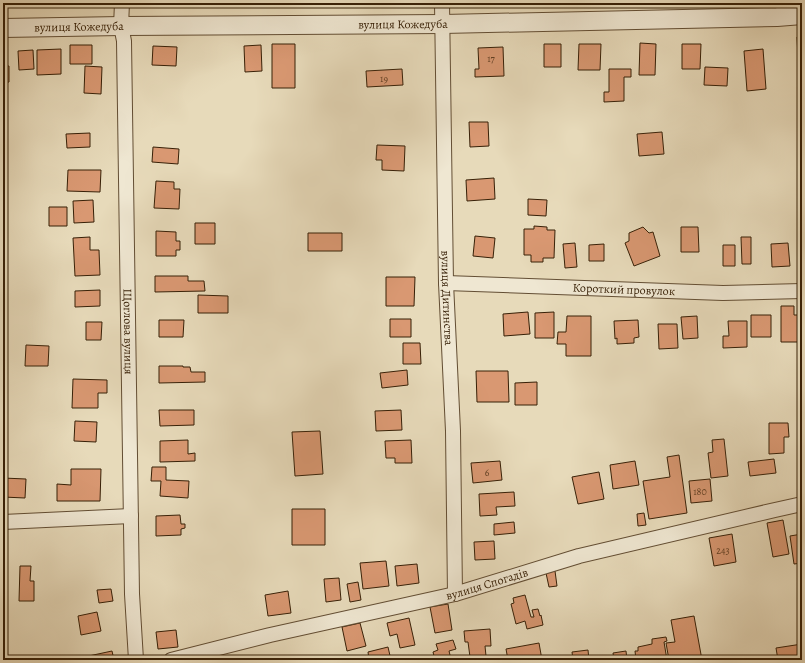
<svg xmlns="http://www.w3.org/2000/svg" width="805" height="663" font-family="Alegreya,serif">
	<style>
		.building { fill: #d99872; stroke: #372007 }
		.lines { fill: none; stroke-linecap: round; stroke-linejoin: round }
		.minor-casing { stroke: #634e34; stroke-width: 16 }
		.tertiary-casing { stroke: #634e34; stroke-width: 20 }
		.minor { stroke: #efe7d2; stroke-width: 14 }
		.tertiary { stroke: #efe7d2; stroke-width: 18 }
		.labels { text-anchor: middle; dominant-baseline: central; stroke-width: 3; stroke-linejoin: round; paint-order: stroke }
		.number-label { font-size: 10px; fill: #603e22 }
		.street-label { font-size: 12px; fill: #372007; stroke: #efe7d2 }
	</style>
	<rect width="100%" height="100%" fill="#e7daba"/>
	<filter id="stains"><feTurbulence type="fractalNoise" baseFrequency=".005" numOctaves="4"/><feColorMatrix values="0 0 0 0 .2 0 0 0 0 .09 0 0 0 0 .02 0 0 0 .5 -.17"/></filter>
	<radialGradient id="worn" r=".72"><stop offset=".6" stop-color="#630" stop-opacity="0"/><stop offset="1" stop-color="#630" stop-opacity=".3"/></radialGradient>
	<path class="building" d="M250 3H262V4H250Z
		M797 37H802V57H798Z
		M640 43 656 44 655 75H639Z
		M272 44H295V88H272Z
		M544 44H561V67H544Z
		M579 44H601L600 70H578Z
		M682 44H701L700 69H682Z
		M70 45H92V64H70Z
		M261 45 262 71 245 72 244 46Z
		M153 46 177 47 176 66 152 65Z
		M503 47 504 76 475 77V69H479L478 48Z
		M61 49V74L37 75V50Z
		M763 49 766 89 747 91 744 51Z
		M33 50 34 69 19 70 18 51Z
		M3 66H9V82L3 83Z
		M85 66 102 67 101 94 84 93Z
		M705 67 728 68 727 86 704 85Z
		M402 69 403 85 367 87 366 71Z
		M609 69H631V77H624V101L604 102V92H609Z
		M469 122H488L489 146 470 147Z
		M662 132 664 154 639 156 637 134Z
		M90 133V147L67 148 66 134Z
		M377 145 405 146 404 171 382 170V160H376Z
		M153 147 179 149 178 164 152 162Z
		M68 170H101L100 192 67 191Z
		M494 178 495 199 467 201 466 180Z
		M156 181 174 182V189H180L179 209 154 208Z
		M528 199 547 200 546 216 528 215Z
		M93 200 94 222 74 223 73 201Z
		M49 207H67V226H49Z
		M195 223H215V244H195Z
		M534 226 547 227V230H555L554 258H543V262H531V255H524V229H534Z
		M643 227 649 233 653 232 660 256 634 266 625 243 629 241V233Z
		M681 227H698L699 252H681Z
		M156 231 176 232V241H180V250H176V256H156Z
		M308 233H342V251H308Z
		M475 236 495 238 493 258 473 256Z
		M90 237V250H99L100 275 75 276 73 238Z
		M741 237H751V264H742Z
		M575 243 577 267 565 268 563 244Z
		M788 243 790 266 772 267 771 244Z
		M604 244V261H589V245Z
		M723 245H735V266H723Z
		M155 276H188V281H204L205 291 155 292Z
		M386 277H415L414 306H386Z
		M100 290V306L75 307V291Z
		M198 295 228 296V313H198Z
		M781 306H794V315H802V342H781Z
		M528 312 530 334 504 336 503 314Z
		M554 312V338H535V313Z
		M751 315H771V337H751Z
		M567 316H591V356H566V344H557L558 332H566Z
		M697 316 698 338 683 339 681 317Z
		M390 319H411V337H390Z
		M159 320H184L183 337H159Z
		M638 320 639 337 634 338V343L617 344V338L615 339 614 321Z
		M728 321H747V347L723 348V336H729Z
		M86 322H102L101 340H86Z
		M658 324H677L678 348 659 349Z
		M403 343H420L421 364H403Z
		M26 345 49 346 48 366H25Z
		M159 366H183V367H190L191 372H205V382L159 383Z
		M407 370 408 385 382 388 380 373Z
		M476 371H508L509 402H477Z
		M73 379 107 380V393H98V408H72Z
		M537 382V405H515V383Z
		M159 410H194V425L160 426Z
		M401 410 402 430 376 431 375 411Z
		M75 421 97 422 96 442 74 441Z
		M769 423H788L789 437H784V453L769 454Z
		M320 431 323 474 295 476 292 432Z
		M724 439 728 476 711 478 708 453 713 452 712 440Z
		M188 440V454L195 453V461L160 462V441Z
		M411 440 412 463H395V458H386L385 441Z
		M679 455 687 513 649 519 643 481 670 477 667 457Z
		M774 459 776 473 750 476 748 462Z
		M500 461 502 480 473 483 471 463Z
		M635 461 639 485 613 489 610 465Z
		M152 467H166V480L189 481 188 498 160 496 161 481H151Z
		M71 469H101L100 501H57V484L71 485Z
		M599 472 604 499 578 504 572 477Z
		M3 478 26 479 25 498 3 497Z
		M710 479 712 501 691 503 689 481Z
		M514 492 515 506 496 507 497 515 480 516 479 494Z
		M292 509H325V545H292Z
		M644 513 646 525 638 526 637 514Z
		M180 515 181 524H185V528L181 529V535L156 536V516Z
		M783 520 789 554 773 557 767 523Z
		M514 522 515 533 494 535V524Z
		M732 534 736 562 714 566 709 538Z
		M802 534V563L794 564 790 536Z
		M494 541 495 559 475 560 474 542Z
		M3 553H6V564H3Z
		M386 561 389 586 363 589 360 563Z
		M417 564 419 583 397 586 395 566Z
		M20 566H31L30 581H34V601H19Z
		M555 571 557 586 549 587 546 573Z
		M339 578 341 600 326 602 324 579Z
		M358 582 361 600 350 602 347 584Z
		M111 589 113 601 99 603 97 590Z
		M288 591 291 613 268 616 265 595Z
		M525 595 531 617H534L532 610 538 609 540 616 541 615 543 625 527 629 525 621 516 624 511 604 514 603 513 598Z
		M448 604 452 630 435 633 430 607Z
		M97 612 101 631 81 635 78 616Z
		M694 616 702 660H685L684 656 675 657V660H669L666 643 675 642 671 620Z
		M409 618 415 645 400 648 397 634 390 636 387 623Z
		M360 623 366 646 347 651 342 627Z
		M490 629 491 646H485L486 656 470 657 468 642H465L464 631Z
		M176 630 178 647 158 649 156 632Z
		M666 637 667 641 664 642 667 660H636L635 651H638V647L652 644V639Z
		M453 640 456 649 449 651 451 659 446 660H435L433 652 438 650 436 644Z
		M539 643 542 660H508L506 649Z
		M802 644V659L778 660 776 648Z
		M388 647 391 660H369L368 652Z
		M588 650 589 660H573L572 652Z
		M112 651 114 660H85L84 657Z
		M626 651 627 660H614L613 653Z"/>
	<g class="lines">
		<g class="minor-casing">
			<g id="minor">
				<path id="s1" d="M122 3 121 26 124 41 132 594 136 660"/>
				<path id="s2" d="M442 3 446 283 453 431 455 594"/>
				<path id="s3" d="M446 283 723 293 802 291"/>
				<path d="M3 522 131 516"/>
				<path id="s4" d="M171 660 270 635 455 594 579 556 775 510 802 504"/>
			</g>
		</g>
		<g class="tertiary-casing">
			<g id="tertiary">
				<path id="s5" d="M3 28 121 26 443 24 777 17 802 15"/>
			</g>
		</g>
		<use href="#minor" class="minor"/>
		<use href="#tertiary" class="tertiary"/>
	</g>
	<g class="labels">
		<g class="number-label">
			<text x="491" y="58">17</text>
			<text x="384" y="78">19</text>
			<text x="487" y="472">6</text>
			<text x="700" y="491">180</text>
			<text x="723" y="550">243</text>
		</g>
		<g class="street-label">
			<text stroke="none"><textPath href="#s5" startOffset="400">вулиця Кожедуба</textPath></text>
			<text stroke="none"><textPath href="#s5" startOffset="76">вулиця Кожедуба</textPath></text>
			<text stroke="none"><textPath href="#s3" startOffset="178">Короткий провулок</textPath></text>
			<text stroke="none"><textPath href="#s2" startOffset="295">вулиця Дитинства</textPath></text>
			<text stroke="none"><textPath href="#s1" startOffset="329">Щоглова вулиця</textPath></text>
			<text stroke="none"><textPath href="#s4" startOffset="325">вулиця Спогадів</textPath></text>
		</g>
	</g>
	<rect width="805" height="663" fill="none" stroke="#e7daba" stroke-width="16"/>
	<rect x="4" y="4" width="797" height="655" fill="none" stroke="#372007" stroke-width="2"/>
	<rect x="8" y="8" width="789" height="647" fill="none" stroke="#372007"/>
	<rect width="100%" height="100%" filter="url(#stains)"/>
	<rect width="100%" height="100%" fill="url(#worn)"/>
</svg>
